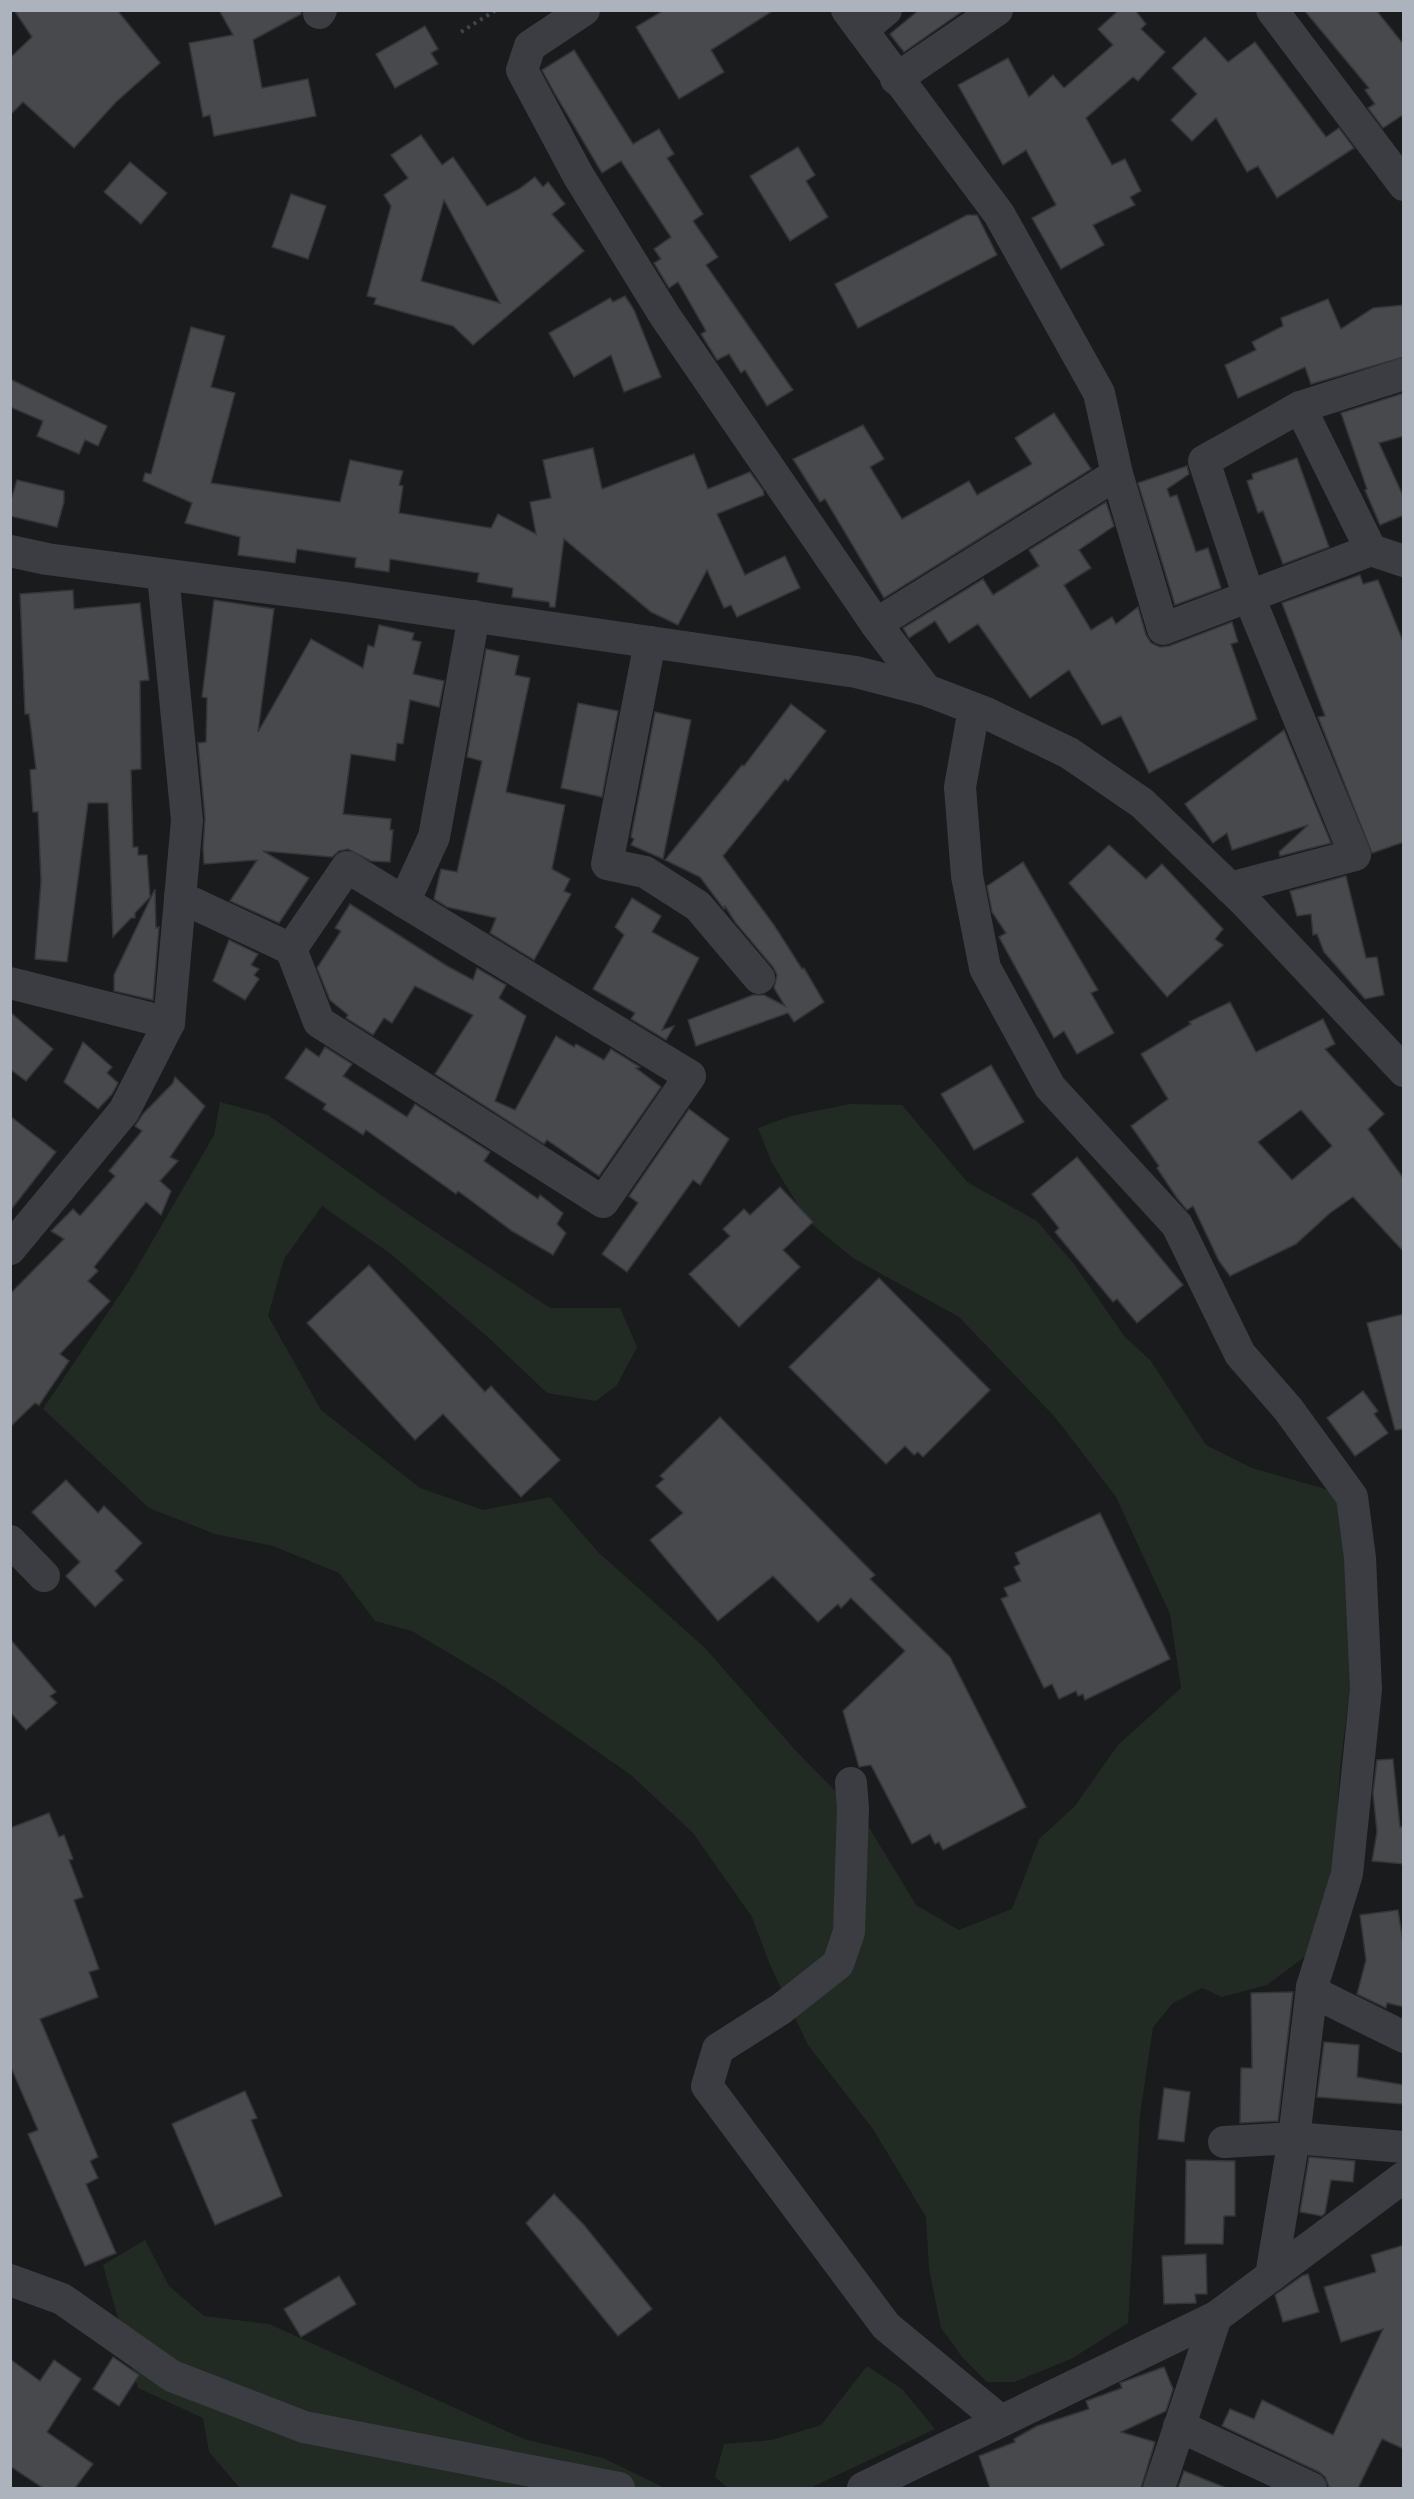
<svg xmlns="http://www.w3.org/2000/svg" width="1414" height="2499" font-family="'Nunito Sans',sans-serif">
  <style>
    .green { fill: #222b23 }
    .building { fill: #47494d; stroke: #343539; stroke-width: 1.5; fill-rule: evenodd }
    .lines { fill: none; stroke-linecap: round; stroke-linejoin: round }
    .path { stroke: #414449; stroke-width: 4; stroke-dasharray: 3 4.5; stroke-linecap: butt }
    .minor { stroke: #3b3d42; stroke-width: 32 }
  </style>
  <rect width="100%" height="100%" fill="#1a1b1d"/>
  <g class="green">
    <path d="M220 1102 268 1115 405 1212 550 1308H620L637 1347 617 1385 596 1401 547 1393 490 1339 391 1254 322 1206 284 1259 268 1316 321 1410 420 1488 483 1510 550 1497 598 1552 705 1648 797 1752 865 1821 916 1905 959 1930 1012 1909 1039 1839 1075 1806 1118 1745 1181 1688 1170 1614 1116 1497 1055 1417 959 1317 853 1258 808 1221 772 1163 758 1128 791 1116 850 1104 902 1105 967 1182 1037 1221 1074 1264 1125 1337 1150 1360 1206 1445 1252 1468 1336 1492 1350 1553 1355 1650 1340 1768 1330 1938 1267 1985 1222 1997 1202 1988 1173 2003 1153 2027 1140 2115 1128 2323 1071 2359 1014 2382H987L963 2358 941 2328 929 2269 926 2217 873 2129 808 2045 770 1965 752 1917 693 1833 631 1775 499 1683 412 1631 375 1621 339 1573 273 1546 215 1534 149 1508 43 1409 131 1278 214 1135Z"/>
    <path d="M145 2240 169 2286 204 2316 269 2324 524 2439 603 2458 665 2488H240L209 2452 203 2418 138 2388 103 2265Z"/>
    <path d="M867 2366 902 2389 935 2429 810 2488H728L715 2477 724 2444 772 2440 821 2425Z"/>
  </g>
  <g class="building">
    <path d="M14 10H117L160 63 116 102 74 148 23 102 10 115V58L32 37Z"/>
    <path d="M219 10H301V14L253 40 262 88 308 79 316 116 214 136 210 115 203 117 189 43 233 35Z"/>
    <path d="M664 10H774L711 50 724 72 679 99 636 27Z"/>
    <path d="M919 10H964L904 52 890 34Z"/>
    <path d="M1119 10H1135L1146 24 1141 29 1165 52 1138 81 1133 77 1086 118 1112 165 1125 159 1141 191 1130 197 1135 205 1093 225 1104 245 1061 269 1032 218 1056 205 1026 150 1003 165 958 85 1008 58 1029 97 1053 75 1064 88 1113 45 1098 29Z"/>
    <path d="M1304 10H1376L1404 45V114L1383 128 1368 108 1375 104 1365 90 1369 88Z"/>
    <path d="M425 26 438 49 431 53 438 64 395 88 376 54Z"/>
    <path d="M1205 37 1228 62 1255 42 1326 137 1339 128 1354 148 1277 198 1258 166 1247 172 1216 118 1192 141 1171 120 1197 94 1172 68Z"/>
    <path d="M574 50 633 144 659 129 674 154 667 158 703 214 693 221 718 257 706 265 793 390 767 406 745 370 741 373 729 354 717 360 701 334 706 331 678 282 669 288 654 263 661 259 654 249 671 237 621 161 602 173 555 94 542 70Z"/>
    <path d="M421 135 442 165 453 157 487 206 519 189 535 177 543 187 548 182 565 204 552 214 584 251 473 345 453 326 374 304 376 298 367 296 391 206 384 195 408 178 391 155ZM444 200 500 303 421 281Z"/>
    <path d="M798 147 815 175 806 181 828 217 790 241 750 176Z"/>
    <path d="M130 162 167 193 141 224 104 192Z"/>
    <path d="M291 194 326 206 308 259 272 247Z"/>
    <path d="M967 215H977L997 255 858 328 835 284Z"/>
    <path d="M625 296 634 310 661 377 624 392 611 355 574 377 549 333 610 298 613 302Z"/>
    <path d="M1328 299 1341 329 1373 308 1404 305V357L1311 384 1305 367 1238 398 1225 365 1256 350 1252 342 1283 326 1281 318Z"/>
    <path d="M191 327 225 336 211 387 235 393 211 483 340 502 350 460 403 471 399 485 403 486 399 513 491 528 498 514 536 534 530 502 551 498 543 460 593 448 602 489 694 454 708 489 750 472 763 490 764 495 717 514 745 575 785 556 800 588 737 617 731 605 724 608 707 570 678 625 651 612 564 539 555 607H550L549 602 512 597 513 588 477 582 479 573 390 559 389 572 355 567 356 558 297 549 295 563 238 555 240 537 185 523 192 503 143 481 145 473 151 474Z"/>
    <path d="M10 379 107 426 98 446 85 440 79 454 37 436 43 421 10 407Z"/>
    <path d="M1404 393V436L1379 443 1404 498V515L1380 525 1365 490 1367 489 1341 413Z"/>
    <path d="M1054 413 1091 469 884 598 825 499 820 502 793 459 863 425 884 459 870 467 902 519 969 481 977 495 1032 464 1015 438Z"/>
    <path d="M1297 458 1329 547 1283 564 1263 511 1258 513 1247 481 1253 479 1252 474Z"/>
    <path d="M1187 466 1189 474 1167 489 1170 497 1177 495 1196 552 1208 548 1221 588 1175 605 1138 483Z"/>
    <path d="M17 480 64 491V502L57 527 10 516V503Z"/>
    <path d="M1106 502 1114 526 1079 550 1091 568 1064 585 1091 630 1112 617 1116 624 1138 607 1146 635 1151 643 1160 647 1169 646 1232 622 1238 642 1231 644 1257 719 1149 773 1121 716 1102 725 1069 670 1030 698 978 624 949 643 935 621 909 638 903 628 983 579 993 595 1039 566 1029 550Z"/>
    <path d="M1360 575 1363 584 1378 580 1404 644V842L1372 853 1318 717 1325 716 1282 603Z"/>
    <path d="M73 590 74 609 140 603 149 680 140 681 141 769 131 770 133 847H138V855H147L150 897 135 913V918H131L113 937 108 803H88L67 962 35 959 41 881 38 812H33L30 770 36 769 29 714H25L20 594Z"/>
    <path d="M214 600 274 609 258 732 311 639 363 668 368 645 374 647 379 625 414 633 412 640 421 642 413 674 444 681 439 707 410 700 403 744 397 743 395 761 351 754 343 814 391 819 390 830H393L390 862 371 861 348 849 339 851 332 857 263 851 309 878 279 923 230 901 257 860 204 864 203 849 205 818 198 743 206 742 207 698 202 697Z"/>
    <path d="M486 649 519 656 515 675 530 678 506 792 565 805 552 869 570 879 564 891 571 894 534 960 490 933 496 918 447 907 434 899 441 869 457 872 482 761 467 757Z"/>
    <path d="M578 703 618 711 602 797 561 788Z"/>
    <path d="M791 704 826 731 788 781 785 779 723 856 774 925 802 969 804 968 824 1002 794 1022 788 1013 696 1046 688 1020 753 995H764L785 1006 774 988 777 975 773 967 735 922 725 906 724 909 700 877 665 860 742 765 744 766Z"/>
    <path d="M655 712 691 720 663 859 631 845 634 839 631 837Z"/>
    <path d="M1284 730 1331 843 1280 856 1279 852 1308 825 1232 850 1227 833 1213 843 1185 804Z"/>
    <path d="M1109 845 1146 879 1162 864 1223 929 1215 939 1223 945 1167 997 1069 883Z"/>
    <path d="M1023 862 1098 990 1091 993 1114 1033 1077 1054 1064 1031 1054 1038 999 937 1006 933 992 912 987 886Z"/>
    <path d="M1346 876 1366 958 1377 957 1384 995 1365 999 1324 952 1317 934 1313 935 1311 914 1297 916 1290 891Z"/>
    <path d="M155 889 156 928 159 927 153 1000 114 991V975Z"/>
    <path d="M632 898 661 916 652 932 699 958 662 1030 674 1026 666 1040 631 1019 635 1013 593 989 624 935 615 927Z"/>
    <path d="M350 904 447 966 473 980 477 968 506 985 499 998 526 1016 495 1101 515 1110 556 1036 574 1047 576 1044 604 1060 611 1049 640 1067 636 1068 661 1087 599 1176 547 1140 544 1144 435 1074 473 1015 415 986 392 1023 384 1018 373 1035 346 1018 348 1015 330 1000 317 968 341 931 335 928Z"/>
    <path d="M229 940 258 954 251 965 259 969 254 975 259 979 245 1000 213 981Z"/>
    <path d="M1230 1002 1256 1052 1323 1019 1335 1044 1325 1049 1384 1114 1368 1129 1404 1179V1252L1353 1197 1330 1213 1296 1244 1230 1276 1219 1261 1193 1206 1187 1210 1177 1198 1157 1168 1159 1166 1131 1126 1168 1099 1141 1054 1191 1024 1189 1022ZM1301 1110 1332 1146 1292 1180 1258 1142Z"/>
    <path d="M10 1012 53 1049 26 1081 10 1069Z"/>
    <path d="M83 1042 112 1067 107 1073 118 1083 112 1094 98 1109 64 1082Z"/>
    <path d="M325 1047 352 1064 343 1076 407 1117 415 1104 490 1152 484 1161 538 1199 540 1195 563 1213 557 1224 566 1233 553 1255 512 1231 458 1191 456 1194 366 1130 363 1135 323 1109 326 1104 285 1078 306 1048 319 1057Z"/>
    <path d="M991 1065 1024 1122 974 1150 941 1094Z"/>
    <path d="M175 1077 205 1106 170 1157 178 1161 160 1181 171 1191 161 1215 146 1202 94 1267 98 1271 88 1281 110 1301 60 1354 69 1361 39 1405 35 1403 10 1427V1294L64 1239 51 1231 73 1209 80 1216 115 1176 109 1171 142 1131 135 1126 143 1114 173 1083Z"/>
    <path d="M689 1109 729 1139 700 1185 693 1180 627 1272 602 1254 638 1203 629 1196Z"/>
    <path d="M10 1116 56 1152 10 1211Z"/>
    <path d="M1077 1157 1183 1285 1137 1323 1117 1299 1113 1302 1055 1232 1059 1228 1032 1194Z"/>
    <path d="M780 1187 813 1222 783 1250 800 1267 739 1327 689 1274 730 1236 723 1229 744 1209 750 1215Z"/>
    <path d="M369 1265 485 1392 491 1386 560 1460 521 1497 443 1414 415 1440 307 1323Z"/>
    <path d="M879 1278 990 1390 923 1457 918 1452 914 1455 905 1446 886 1464 789 1367Z"/>
    <path d="M1404 1314V1429L1395 1430 1367 1323Z"/>
    <path d="M1363 1391 1378 1411 1374 1414 1388 1433 1355 1456 1327 1418Z"/>
    <path d="M720 1417 875 1575 870 1579 950 1657 1026 1807 943 1850 939 1842 935 1844 930 1834 912 1844 871 1765 859 1767 843 1711 905 1651 851 1598 841 1608 838 1604 818 1622 773 1576 718 1621 650 1540 683 1513 656 1486 664 1479 660 1476Z"/>
    <path d="M66 1480 98 1513 104 1506 142 1543 115 1571 123 1580 95 1607 66 1576 80 1562 32 1512Z"/>
    <path d="M1100 1513 1170 1659 1085 1700 1083 1694 1078 1696 1076 1691 1059 1699 1052 1684 1044 1688 1001 1599 1008 1596 1004 1588 1021 1581 1014 1567 1020 1564 1015 1553Z"/>
    <path d="M10 1639 56 1692 50 1696 57 1703 26 1730 10 1712Z"/>
    <path d="M1393 1759 1400 1827H1404V1864L1372 1861 1377 1832 1373 1793 1377 1760Z"/>
    <path d="M49 1813 59 1837 64 1835 73 1859 69 1860 83 1897 74 1900 99 1969 89 1972 98 1997 40 2019 98 2157 90 2161 98 2178 86 2184 116 2253 85 2266 28 2134 38 2130 10 2065V1828Z"/>
    <path d="M1398 1910 1404 1949V2007L1387 2003 1386 2008 1357 1994 1366 1960 1360 1915Z"/>
    <path d="M1293 1992 1278 2121 1240 2123 1241 2068H1252L1251 1993Z"/>
    <path d="M1324 2042 1359 2045 1357 2077 1404 2085V2104L1317 2097Z"/>
    <path d="M1164 2088 1190 2092 1184 2142 1158 2139Z"/>
    <path d="M245 2091 257 2118 251 2120 282 2196 215 2225 172 2124Z"/>
    <path d="M1309 2157 1355 2161 1353 2182 1331 2180 1325 2213 1322 2216 1300 2212Z"/>
    <path d="M1186 2160 1235 2161V2216H1224L1223 2244H1185Z"/>
    <path d="M554 2194 584 2225 652 2309 618 2336 526 2223Z"/>
    <path d="M1404 2245V2449L1382 2439 1358 2488H1332L1329 2487 1325 2477 1319 2472 1222 2426 1230 2409 1254 2419 1262 2400 1333 2435 1383 2329 1341 2342 1324 2287 1376 2272 1371 2255Z"/>
    <path d="M1206 2254 1207 2294H1195L1196 2303 1164 2304 1162 2256Z"/>
    <path d="M1308 2274 1319 2312 1283 2322 1275 2295 1302 2276Z"/>
    <path d="M339 2276 356 2304 301 2337 284 2309Z"/>
    <path d="M113 2357 139 2375 119 2406 93 2389Z"/>
    <path d="M10 2359 40 2381 54 2360 81 2379 47 2432 93 2464 75 2488H43L10 2466Z"/>
    <path d="M1164 2367 1173 2389 1166 2411 1121 2432 1155 2442 1141 2488H990L979 2456 1015 2442 1014 2439 1037 2426 1089 2409 1086 2401 1122 2388 1120 2383Z"/>
    <path d="M1184 2471 1224 2487 1223 2488H1178Z"/>
  </g>
  <g class="lines">
    <path class="path" d="M461 32 496 10"/>
    <g class="minor">
      <path d="M584 10 530 46 522 70 578 175 665 316 876 624 926 690"/>
      <path d="M847 10 999 214 1099 393 1117 474 1163 629 1371 550 1300 407 1404 374"/>
      <path d="M1272 10 1404 185"/>
      <path d="M319 13 321 10"/>
      <path d="M862 30 886 10"/>
      <path d="M896 79 997 10"/>
      <path d="M1371 550 1404 561"/>
      <path d="M10 551 47 559 346 598 856 672 926 690 986 713 1069 753 1142 803 1245 902 1404 1071"/>
      <path d="M876 624 1117 474"/>
      <path d="M650 642 607 864 645 872 698 906 759 978"/>
      <path d="M974 709 960 787 967 876 985 968 1050 1087 1177 1225 1240 1354 1288 1409 1352 1497 1360 1558 1366 1689 1347 1874 1312 1987 1321 1996 1404 2037"/>
      <path d="M1230 888 1355 855 1249 597 1204 461 1300 407"/>
      <path d="M180 897 291 949 319 1022 603 1202 690 1076 347 867 291 949"/>
      <path d="M404 902 434 837 474 616"/>
      <path d="M10 983 169 1023"/>
      <path d="M10 1249 124 1111 169 1023 187 820 163 575"/>
      <path d="M10 1541 44 1576"/>
      <path d="M851 1783 853 1808 849 1932 838 1964 781 2009 718 2049 707 2086 886 2326 1001 2421"/>
      <path d="M1224 2142 1294 2138 1404 2147"/>
      <path d="M1271 2276 1294 2138 1312 1987"/>
      <path d="M10 2280 62 2299 172 2376 304 2427 619 2488"/>
      <path d="M1179 2426 1311 2488"/>
      <path d="M863 2488 1216 2317 1404 2177"/>
      <path d="M1159 2488 1216 2317"/>
    </g>
  </g>
  <rect width="1414" height="2499" fill="none" stroke="#adb3bc" stroke-width="24"/>
</svg>
